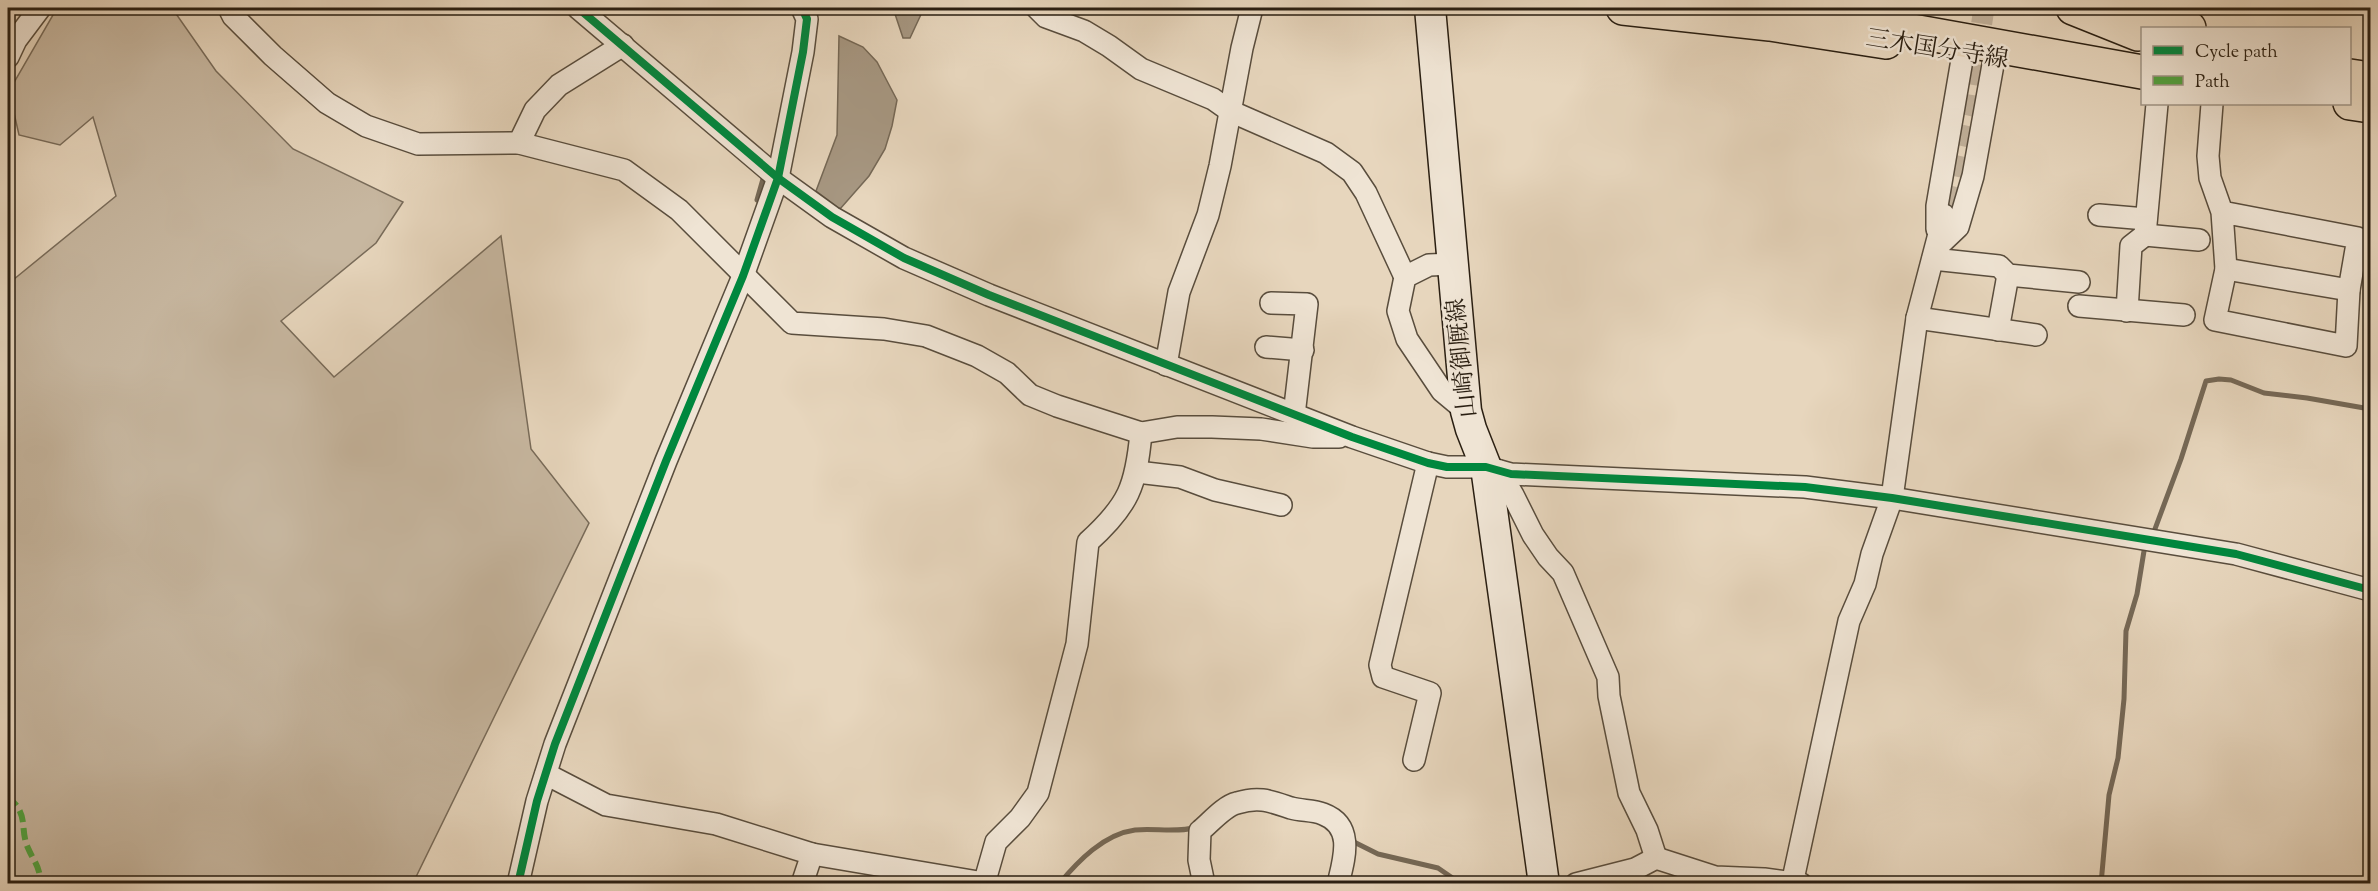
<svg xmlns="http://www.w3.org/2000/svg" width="2378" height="891" font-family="'Sorts Mill Goudy','Noto Serif JP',serif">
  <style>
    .green { fill: #c7b7a0; stroke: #786b59; stroke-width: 1.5 }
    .water { fill: #a79883; stroke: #756856; stroke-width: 1.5 }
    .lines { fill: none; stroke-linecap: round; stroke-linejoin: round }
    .stream { stroke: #756856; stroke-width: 5 }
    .street-tunnel { stroke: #c1b19b; stroke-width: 21; stroke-dasharray: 21 10; stroke-linecap: butt }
    .street-casing { stroke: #594d3d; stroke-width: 24 }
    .secondary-casing { stroke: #2a1f12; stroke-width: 33 }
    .primary-casing { stroke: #2a1f12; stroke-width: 36 }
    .highway-casing { stroke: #2a1f12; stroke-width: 36 }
    .street { stroke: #efe4d4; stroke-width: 21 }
    .secondary { stroke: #efe4d4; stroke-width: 30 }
    .primary { stroke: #e7d6bd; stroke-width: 33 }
    .highway { stroke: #e7d6bd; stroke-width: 33 }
    .quiet { stroke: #51a23f; stroke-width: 6; stroke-dasharray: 12 6; stroke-linecap: butt }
    .cycleway-casing { stroke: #efe4d4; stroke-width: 11 }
    .cycleway { stroke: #00873e; stroke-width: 8 }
    .labels { text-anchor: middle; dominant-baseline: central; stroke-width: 5; stroke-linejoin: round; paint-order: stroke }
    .street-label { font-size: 24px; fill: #2a1f12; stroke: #efe4d4 }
  </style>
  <rect width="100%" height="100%" fill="#e7d6bd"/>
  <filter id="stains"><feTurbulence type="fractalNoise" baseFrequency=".00333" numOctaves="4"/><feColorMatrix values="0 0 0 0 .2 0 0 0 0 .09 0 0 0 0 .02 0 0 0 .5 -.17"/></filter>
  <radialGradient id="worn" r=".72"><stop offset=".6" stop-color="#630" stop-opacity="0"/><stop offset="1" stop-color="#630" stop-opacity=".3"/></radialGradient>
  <path class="green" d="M57 8H172L216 71 293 149 403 202 376 243 281 321 334 377 501 236 531 449 589 523 413 883H8V284L116 196 93 117 60 145 19 135 9 91Z"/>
  <g class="water">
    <path d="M893 8H924L910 38H903Z"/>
    <path d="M839 36 863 47 877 62 897 100 892 126 885 149 869 176 840 209 816 191 837 135Z"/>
  </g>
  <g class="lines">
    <g class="stream">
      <path d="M757 200 763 179"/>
      <path d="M2152 537 2181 459 2206 381 2219 379 2231 380 2264 393 2307 398 2370 409"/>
      <path d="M1350 840 1378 854 1438 868 1454 879 1483 884"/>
      <path d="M1059 884C1078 861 1104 834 1135 830 1155 828 1178 833 1197 827"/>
      <path d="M2101 884 2109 795 2118 758 2124 699 2126 631 2137 594 2144 551 2147 545"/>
    </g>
    <path class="street-tunnel" d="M1946 206 1969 107 1984 8"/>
    <defs>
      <g id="street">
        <path d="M229 8 233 16 273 56 327 103 366 126 418 144 519 143 624 170 679 210 792 323 884 329 926 336 977 356 1007 373 1030 395 1057 406 1141 433 1177 427H1212L1261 429 1313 437H1339"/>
        <path d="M578 8 778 178 832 217 904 258 989 295 1352 437 1428 463 1447 467H1486L1511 474 1805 487 1892 498 2236 554 2370 590"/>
        <path d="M1037 8 1046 17 1084 31 1109 46 1141 69 1213 99 1230 111 1326 153 1352 172 1366 193 1405 277"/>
        <path d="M8 57 16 40 40 8"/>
        <path d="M2212 104 2208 156 2210 178 2222 212 2226 269 2215 320 2346 346 2349 290 2358 238 2222 212"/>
        <path d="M519 143 535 110 559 85 623 45"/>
        <path d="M2099 215 2146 219"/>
        <path d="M1937 229V206L1963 54"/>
        <path d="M2145 235 2199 240"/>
        <path d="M1937 247 1958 227 1973 176 1994 59"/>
        <path d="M1933 259 1999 266 2008 275 2079 282"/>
        <path d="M1453 264 1429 265 1405 277 1398 311 1407 339 1442 391 1466 411"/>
        <path d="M2226 269 2349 290"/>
        <path d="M1271 303 1307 304 1294 415"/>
        <path d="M2079 306 2184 315"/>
        <path d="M2127 311 2131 246 2145 235 2157 104"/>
        <path d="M1917 318 2036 335"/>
        <path d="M1998 330 2008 275"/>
        <path d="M1266 347 1303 350"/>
        <path d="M1166 365 1179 292 1208 215 1220 166 1242 48 1252 8"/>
        <path d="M1499 471 1513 495 1533 535 1548 557 1563 573 1608 677 1609 696 1629 793 1647 830 1656 858"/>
        <path d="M1137 472 1180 477 1215 490 1281 505"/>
        <path d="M1414 760 1430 693 1383 677 1380 665 1428 463"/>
        <path d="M546 774 606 805 716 824 812 854 984 883"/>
        <path d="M518 884 537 801 555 744 666 461 743 276 778 178 803 52 807 19 802 8"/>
        <path d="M802 884 812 854"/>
        <path d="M984 884 996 842 1020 818 1038 793 1077 644 1088 542C1129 505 1136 486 1141 433"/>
        <path d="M1204 884 1199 860 1200 831C1210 823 1224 806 1237 803 1259 796 1270 801 1291 808 1302 811 1313 810 1323 814 1355 826 1344 859 1338 884"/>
        <path d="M1576 884 1635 869 1656 858 1715 877 1764 879 1801 884"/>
        <path d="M1792 884 1849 621 1865 584 1872 554 1892 498 1917 318 1944 215"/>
      </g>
      <path id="secondary" d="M1430 8 1466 411 1471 429 1486 467 1544 884"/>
      <g id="primary">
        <path d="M1623 8 1770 24 1886 42"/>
        <path d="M2073 8 2138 34"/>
        <path d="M2140 8 2189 28"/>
        <path d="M2350 103 2370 106"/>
      </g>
      <g id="highway">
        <path d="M1784 8 2142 72"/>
        <path d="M2111 8 2161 28"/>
        <path d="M2350 76 2370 79"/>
      </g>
    </defs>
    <use href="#street" class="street-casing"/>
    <use href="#secondary" class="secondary-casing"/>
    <use href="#primary" class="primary-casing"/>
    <use href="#highway" class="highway-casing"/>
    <use href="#street" class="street"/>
    <use href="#secondary" class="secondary"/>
    <use href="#primary" class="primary"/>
    <use href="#highway" class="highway"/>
    <path class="quiet" d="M8 797C30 815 19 828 28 848 35 864 39 864 41 884"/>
    <defs>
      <g id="cycleway">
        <path d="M578 8 778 178 832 217 904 258 989 295 1352 437 1428 463 1447 467H1486L1511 474 1805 487 1892 498 2236 554 2370 590"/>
        <path d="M518 884 537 801 555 744 666 461 743 276 778 178 803 52 807 19 802 8"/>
      </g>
    </defs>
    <use href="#cycleway" class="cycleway-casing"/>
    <use href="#cycleway" class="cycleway"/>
  </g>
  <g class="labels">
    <g class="street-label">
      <text transform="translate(1937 50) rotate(9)">三木国分寺線</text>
      <text transform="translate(1463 358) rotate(-96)">山崎御厩線</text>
    </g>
  </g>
  <rect width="2378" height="891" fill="none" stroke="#e7d6bd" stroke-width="30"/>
  <rect x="9" y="9" width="2360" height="873" fill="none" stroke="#2a1f12" stroke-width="3"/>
  <rect x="15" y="15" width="2348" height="861" fill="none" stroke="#2a1f12" stroke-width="1.5"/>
  <rect x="2141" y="27" width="210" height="78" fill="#efe4d4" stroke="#a09586" stroke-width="1.5"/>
  <rect x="2153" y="46" width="30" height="9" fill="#00873e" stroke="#a09586" stroke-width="1.5"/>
  <text x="2195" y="57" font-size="18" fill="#2a1f12">Cycle path</text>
  <rect x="2153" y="76" width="30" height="9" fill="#51a23f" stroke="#a09586" stroke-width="1.5"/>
  <text x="2195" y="87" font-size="18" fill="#2a1f12">Path</text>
  <rect width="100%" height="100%" filter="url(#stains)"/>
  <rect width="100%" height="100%" fill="url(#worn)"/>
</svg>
